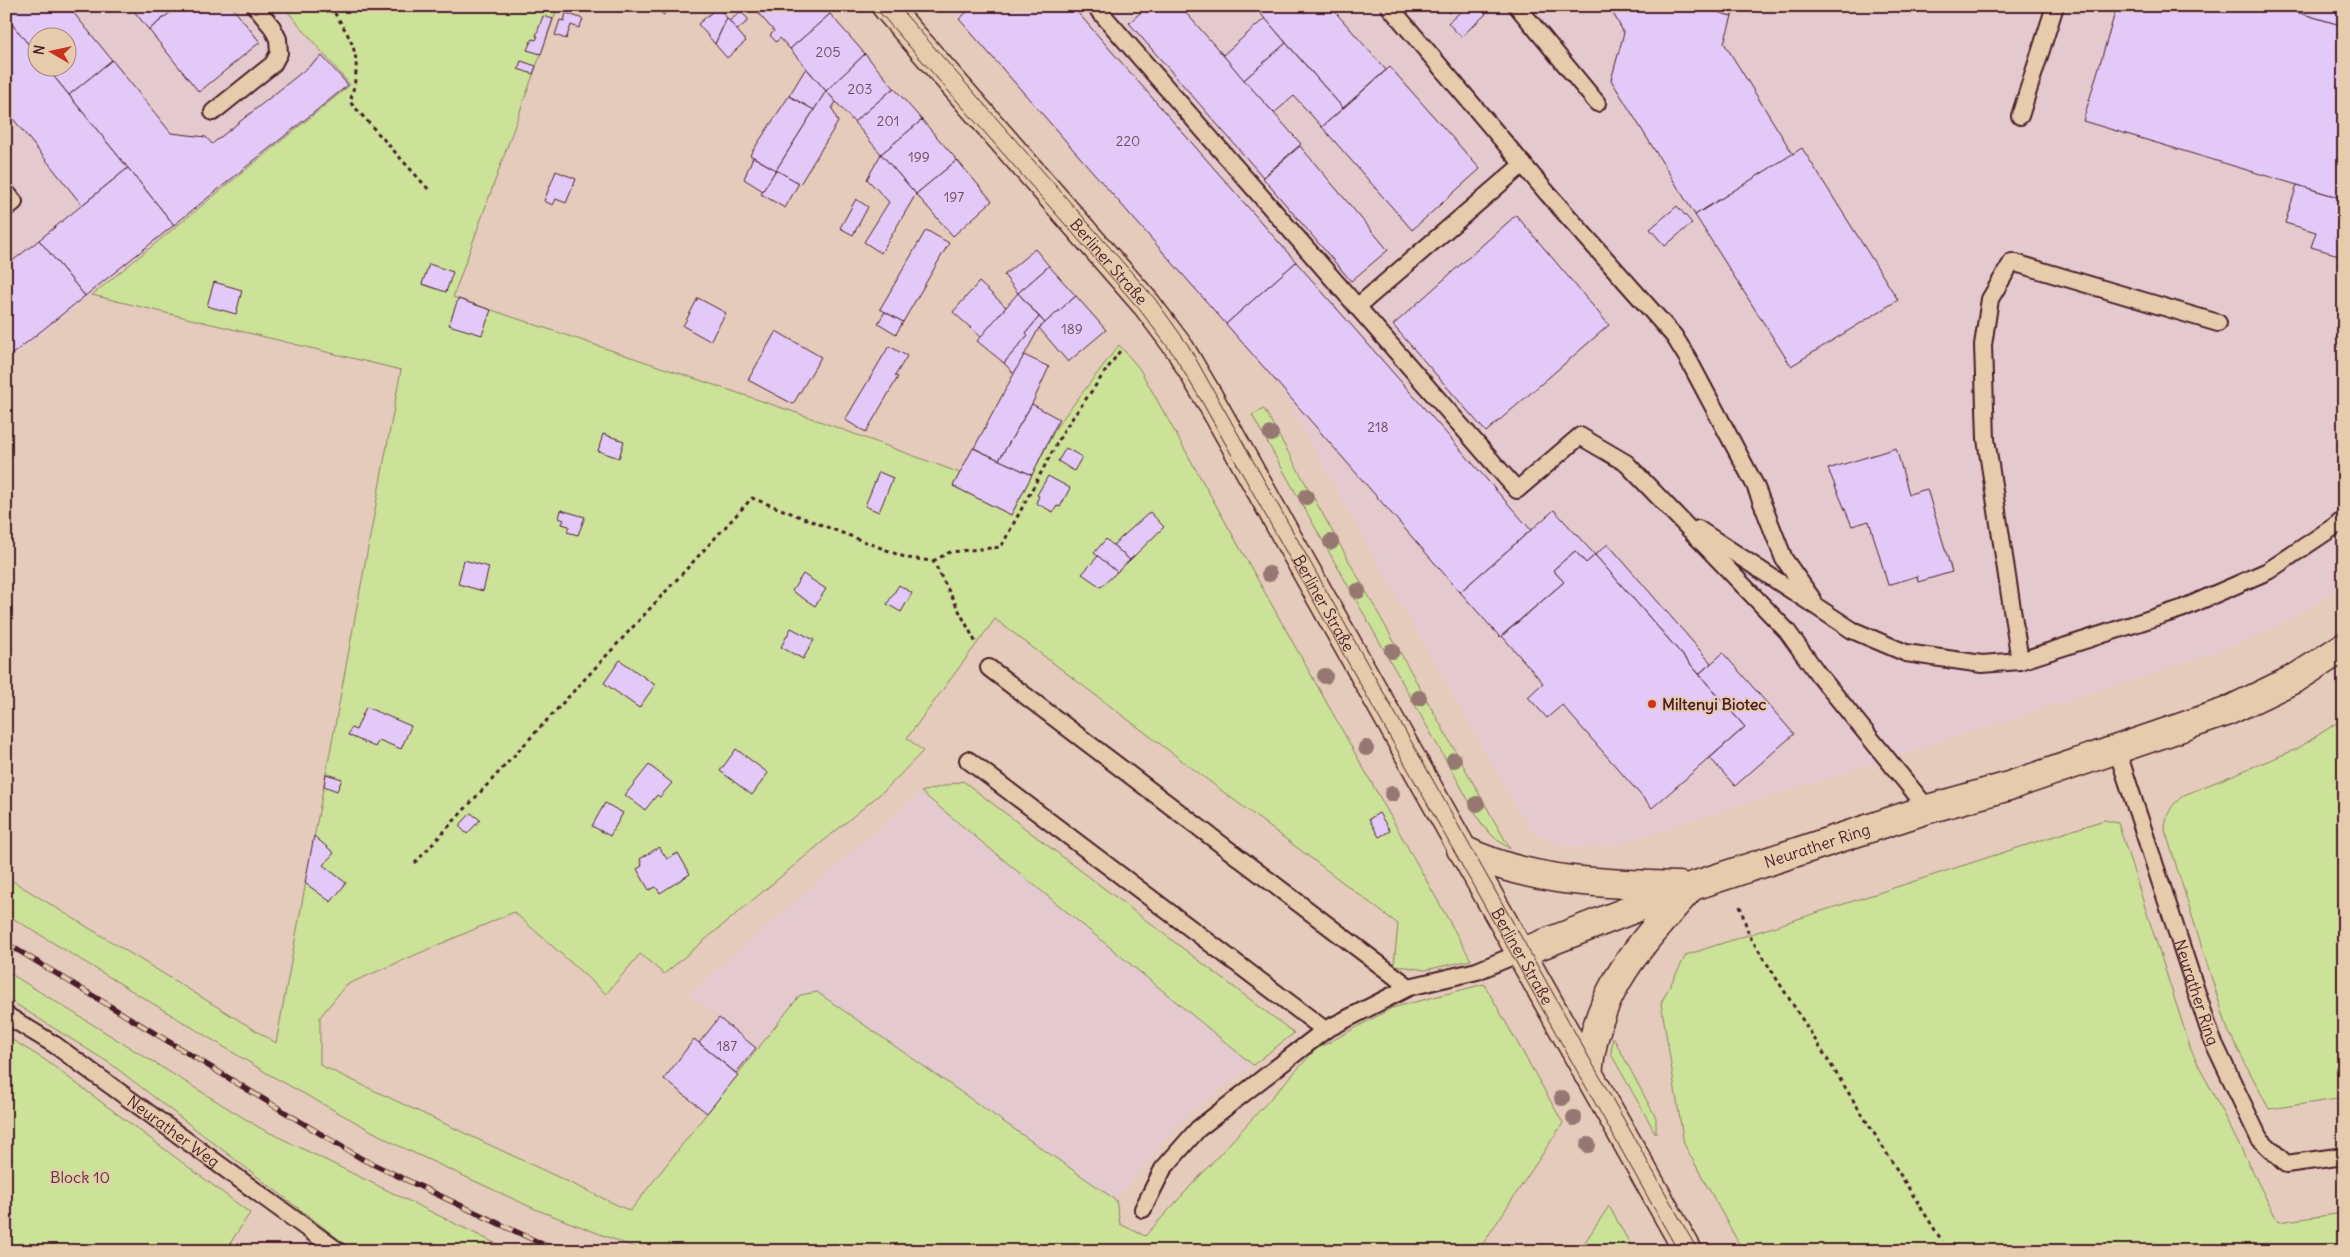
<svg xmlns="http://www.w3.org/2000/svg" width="2350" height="1257" font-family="Delius,sans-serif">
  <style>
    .built { fill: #e4cace; fill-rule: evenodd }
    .green { fill: #cbe298; stroke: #8a8062 }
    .building { fill: #e3c9f8; stroke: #4a1f2b }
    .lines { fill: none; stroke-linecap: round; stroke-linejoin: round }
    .lane-casing { stroke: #4a1f2b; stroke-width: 20 }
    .secondary-casing { stroke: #4a1f2b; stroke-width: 31 }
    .path { stroke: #4a1f2b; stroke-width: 3; stroke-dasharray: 4 4; stroke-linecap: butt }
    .lane { stroke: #e6cbad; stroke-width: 16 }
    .secondary { stroke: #e6cbad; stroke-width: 28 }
    .tram { stroke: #4a1f2b; stroke-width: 1 }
    .rail-casing { stroke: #4a1f2b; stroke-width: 5.5 }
    .rail { stroke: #e6cbad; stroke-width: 4; stroke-dasharray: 11; stroke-linecap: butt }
    .tree { fill: #977772 }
    .poi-dot { fill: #c8321e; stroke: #e6cbad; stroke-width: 2 }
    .labels { text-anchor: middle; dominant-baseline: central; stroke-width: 4; stroke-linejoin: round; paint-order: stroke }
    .number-label { font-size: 14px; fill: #704a5e }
    .street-label { font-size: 16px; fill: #4a1f2b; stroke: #e6cbad }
    .poi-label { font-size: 16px; font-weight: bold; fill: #4a1f2b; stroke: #e6cbad; text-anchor: start }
    .park-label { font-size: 16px; fill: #573236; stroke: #e6cbad }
  </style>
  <rect width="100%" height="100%" fill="#e5cbbc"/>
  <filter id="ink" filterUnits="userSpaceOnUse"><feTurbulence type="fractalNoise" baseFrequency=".02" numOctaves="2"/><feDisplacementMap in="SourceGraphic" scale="10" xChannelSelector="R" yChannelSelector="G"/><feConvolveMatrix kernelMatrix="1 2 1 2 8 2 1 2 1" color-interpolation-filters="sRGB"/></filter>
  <g filter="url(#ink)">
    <g class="built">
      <path d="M6 6H283L351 85 6 364ZM38 38H68V68H38Z"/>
      <path d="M947 6H2344V585L2316 604 2260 635 2202 657 1848 772 1617 844 1579 847 1551 842 1532 830 1518 811 1280 389Z"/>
      <path d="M921 792 1253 1065 1182 1120 1116 1200 817 992 800 995 757 1049 689 994Z"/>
    </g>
    <g class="green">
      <path d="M283 6H558L453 297 803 415 960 473 953 486 1011 515 1057 426 1119 345 1139 368 1471 960 1425 970 1394 965 1398 924 995 619 907 738 923 751 886 789 664 974 640 954 606 994 514 912 346 985 320 1017V1065L630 1211 800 995 817 992 1116 1200 1120 1224 1145 1236 1315 1050 1392 1008 1484 984 1563 1123 1478 1251H644L535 1209 399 1146 270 1075 6 914V877L276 1043 401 370 92 295 350 85Z"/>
      <path d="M1264 409 1510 849 1495 838 1483 826 1252 415Z"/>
      <path d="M2344 718V1098L2269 1109 2228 1030 2165 830C2166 814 2171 805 2184 795L2297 749Z"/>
      <path d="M963 781 1294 1033 1253 1065 921 792Z"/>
      <path d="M2104 820 2118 823 2191 1050 2278 1222 2344 1213V1251H1743L1684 1144 1661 1003 1686 955Z"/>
      <path d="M6 971 260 1128 511 1251H354L111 1064 6 998Z"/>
      <path d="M6 1036 45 1060 250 1213 225 1251H6Z"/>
      <path d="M1613 1037 1656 1118V1134L1611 1054Z"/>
      <path d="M1609 1206 1634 1251H1579Z"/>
    </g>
    <g class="building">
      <path d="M6 6H68L112 60 69 95 47 68H68V38H38V56L6 17Z"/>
      <path d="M130 6H178L149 30Z"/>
      <path d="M178 6H231L260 42 199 92 149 30Z"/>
      <path d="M650 6H668L664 15Z"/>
      <path d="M752 6H823L830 14 790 49 780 38 776 42 770 35 774 31Z"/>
      <path d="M974 6H1072L1296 262 1226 324 959 19Z"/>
      <path d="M1148 6H1180L1301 144 1263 177 1129 23Z"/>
      <path d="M1254 6H1330L1386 70 1343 108Z"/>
      <path d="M1443 6H1456L1449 13Z"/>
      <path d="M1467 6H1479L1486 14 1461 37 1448 23Z"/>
      <path d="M1609 6H1695L1732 16 1724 43 1793 154 1695 215 1611 80 1624 33Z"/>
      <path d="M1695 6H1734L1732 16Z"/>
      <path d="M2117 6H2276L2344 26V199L2083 121Z"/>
      <path d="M2276 6H2344V26Z"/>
      <path d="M718 7 727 18 715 44 698 24Z"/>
      <path d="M741 12 749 20 737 30 729 21Z"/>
      <path d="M566 13 583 19 579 28 571 25 566 39 555 35 560 20 564 21Z"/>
      <path d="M830 14 865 54 826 91 790 49Z"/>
      <path d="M543 16 553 19 541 54 527 50 532 39 536 40 538 36H536Z"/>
      <path d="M6 17 38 56V68H47L128 168 82 205 6 110Z"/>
      <path d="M727 18 746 41 727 58 715 44Z"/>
      <path d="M1265 18 1286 43 1244 80 1223 55Z"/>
      <path d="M1286 43 1343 108 1322 127 1294 96 1274 113 1244 80Z"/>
      <path d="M865 54 894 88 854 122 826 91Z"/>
      <path d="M322 56 348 85 174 225 69 95 112 60 171 133 206 137 212 144Z"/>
      <path d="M521 61 536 66 533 74 518 69Z"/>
      <path d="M1390 67 1480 169 1412 230 1322 127Z"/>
      <path d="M806 68 826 91 814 110 789 96Z"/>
      <path d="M894 88 922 120 881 154 854 122Z"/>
      <path d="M826 91 836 102 832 108 838 122 800 184 776 170Z"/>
      <path d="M789 96 814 110 776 170 750 155Z"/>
      <path d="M922 120 957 160 916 194 881 154Z"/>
      <path d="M1300 146 1388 250 1351 281 1263 178Z"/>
      <path d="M1802 148 1898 300 1791 366 1695 215Z"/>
      <path d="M881 154 916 194 881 253 864 242 889 202 867 179Z"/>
      <path d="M753 157 776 170 763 191 744 179Z"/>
      <path d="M957 160 992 201 953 236 916 194Z"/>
      <path d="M128 168 174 225 85 296 39 240Z"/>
      <path d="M776 170 799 183 785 208 761 194Z"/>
      <path d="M556 171 576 179 566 203 556 199 553 205 544 201Z"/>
      <path d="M2297 185 2344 199 2342 256 2311 247 2316 232 2285 223Z"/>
      <path d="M856 199 868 207 853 235 840 228Z"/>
      <path d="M1677 206 1692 223 1665 246 1650 229Z"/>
      <path d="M1516 215 1609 325 1486 432 1393 325Z"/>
      <path d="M926 230 949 243 903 322 880 309Z"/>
      <path d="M39 240 85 296 6 359V266Z"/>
      <path d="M1035 249 1049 266 1018 293 1004 275Z"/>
      <path d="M1296 262 1531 530 1460 592 1226 324Z"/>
      <path d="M429 264 453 272 446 292 422 284Z"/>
      <path d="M1049 266 1076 296 1045 323 1018 293Z"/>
      <path d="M214 282 242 290 236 314 207 306Z"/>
      <path d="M979 282 1006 307 981 337 953 312Z"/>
      <path d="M1018 293 1039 317 1026 333 1028 335 1004 363 977 341Z"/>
      <path d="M1076 296 1106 330 1068 362 1039 328Z"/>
      <path d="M698 298 726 313 710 341 683 326Z"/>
      <path d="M458 299 491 310 482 335 449 325Z"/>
      <path d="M885 312 903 322 896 334 878 323Z"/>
      <path d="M1039 317 1045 323 1039 328 1014 374 1004 363 1028 335 1026 333Z"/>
      <path d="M776 331 821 357 793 404 748 380Z"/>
      <path d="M889 346 907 356 895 376 898 377 866 432 845 420Z"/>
      <path d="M1024 355 1049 367 1032 404 999 460 974 448Z"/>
      <path d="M1032 404 1059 419 1032 475 999 460Z"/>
      <path d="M603 434 624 441 619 458 598 451Z"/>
      <path d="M973 448 1032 475 1011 515 953 486Z"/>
      <path d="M1066 448 1082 457 1074 471 1058 461Z"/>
      <path d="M1896 448 1909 494 1927 489 1952 572 1918 582 1917 576 1888 585 1869 521 1852 526 1828 469Z"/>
      <path d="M879 472 893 478 879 512 865 506Z"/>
      <path d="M1048 476 1070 488 1060 507 1057 506 1053 512 1036 503 1039 496 1037 495Z"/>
      <path d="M561 510 585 517 578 535 567 532 569 526 562 524 564 520 559 518Z"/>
      <path d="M1554 510 1595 555 1586 563 1575 551 1553 570 1564 582 1500 637 1460 592Z"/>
      <path d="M1150 512 1164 527 1130 560 1113 545Z"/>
      <path d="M1106 539 1130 560 1117 572 1094 553Z"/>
      <path d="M1608 544 1711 663 1699 674 1595 555Z"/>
      <path d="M1575 551 1586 563 1595 555 1745 727 1652 808 1562 705 1547 718 1528 697 1543 683 1502 636 1564 582 1553 570Z"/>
      <path d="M1098 556 1117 572 1101 587 1082 574Z"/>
      <path d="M464 560 489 567 483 591 458 584Z"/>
      <path d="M803 574 826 589 815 606 792 591Z"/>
      <path d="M899 585 912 593 901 612 887 604Z"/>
      <path d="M791 628 814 640 803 659 781 647Z"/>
      <path d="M1723 653 1794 734 1735 786 1710 758 1745 727 1699 674Z"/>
      <path d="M620 660 655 685 639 708 604 683Z"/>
      <path d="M366 707 411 726 401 749 379 740 375 747 348 735 351 728 356 730Z"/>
      <path d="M736 749 768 773 752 795 720 771Z"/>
      <path d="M649 765 672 783 660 797 657 795 645 810 625 795Z"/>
      <path d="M326 774 342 779 337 791 324 786Z"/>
      <path d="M605 803 623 813 610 836 592 826Z"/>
      <path d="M471 813 480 820 467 834 459 826Z"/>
      <path d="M1379 813 1390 831 1379 837 1369 819Z"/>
      <path d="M314 836 334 853 323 865 346 883 331 902 305 883Z"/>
      <path d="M659 847 667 859 678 853 690 874 660 893 656 887 649 890 637 869 642 866 640 859Z"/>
      <path d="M719 1018 756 1048 736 1073 699 1043Z"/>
      <path d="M694 1039 738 1075 707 1113 664 1079Z"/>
    </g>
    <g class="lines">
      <defs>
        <g id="lane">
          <path d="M1095 6 1517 490 1580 436 1626 463 1787 631 1818 674 1928 809"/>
          <path d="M1389 6 1548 194 1674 336 1687 357 1755 485 1784 559 1813 600"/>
          <path d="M1517 6 1597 103"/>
          <path d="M213 112 273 64 279 53 278 39 272 27 255 6"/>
          <path d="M2020 116 2055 6"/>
          <path d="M6 192 14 202 6 208"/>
          <path d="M1357 307 1523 164"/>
          <path d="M1698 529 1852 630 1906 653 1982 664 2020 661 2181 609 2268 571 2335 526 2344 518"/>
          <path d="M2020 661 1986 439 1983 345 1990 299 2012 262 2218 323"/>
          <path d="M989 668 1409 987"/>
          <path id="s1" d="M2117 750 2212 1039 2259 1138 2286 1164 2344 1156"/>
          <path d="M968 760 1325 1030"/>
          <path id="s2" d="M6 1015 55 1045 338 1251"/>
          <path d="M1143 1209 1163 1169 1198 1129 1325 1030 1409 987 1477 971 1520 953"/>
        </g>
        <g id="secondary">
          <path id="s3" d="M886 6 1147 305 1180 349 1209 398 1688 1251"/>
          <path d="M1461 849C1532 884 1603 883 1679 886"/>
          <path id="s4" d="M1520 953 1690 887 1928 809 2006 787 2226 712 2296 678 2344 647"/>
          <path d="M1588 1074C1595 992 1637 949 1688 890"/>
        </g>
      </defs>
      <use href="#lane" class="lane-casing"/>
      <use href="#secondary" class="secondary-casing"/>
      <g class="path">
        <path d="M330 6C355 44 363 56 350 102L430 191"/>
        <path d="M933 561 950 552 1001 547 1064 430 1122 348"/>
        <path d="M415 863 752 498 907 558 933 561 976 643"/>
        <path d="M1740 906 1749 935 1942 1241"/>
      </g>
      <use href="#lane" class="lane"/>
      <use href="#secondary" class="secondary"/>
      <g class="tram">
        <path d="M874 6 1140 310 1173 354 1202 402 1678 1251"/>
        <path d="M898 6 1155 299 1188 345 1698 1251"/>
      </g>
      <defs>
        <path id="rail" d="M6 943 362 1159 557 1251"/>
      </defs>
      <use href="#rail" class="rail-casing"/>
      <use href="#rail" class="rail"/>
    </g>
    <g class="tree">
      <circle cx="1271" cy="434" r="8"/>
      <circle cx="1306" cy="497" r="8"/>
      <circle cx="1331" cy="542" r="8"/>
      <circle cx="1269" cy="574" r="8"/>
      <circle cx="1358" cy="591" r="8"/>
      <circle cx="1392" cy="651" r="8"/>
      <circle cx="1325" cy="676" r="8"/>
      <circle cx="1419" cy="698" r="8"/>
      <circle cx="1366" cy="748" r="8"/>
      <circle cx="1454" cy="760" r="8"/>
      <circle cx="1392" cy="794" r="8"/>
      <circle cx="1477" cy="804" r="8"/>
      <circle cx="1562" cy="1098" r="8"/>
      <circle cx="1574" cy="1118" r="8"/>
      <circle cx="1588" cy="1145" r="8"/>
    </g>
  </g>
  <circle class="poi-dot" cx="1652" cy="704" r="5"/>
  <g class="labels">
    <g class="number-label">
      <text x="828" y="52">205</text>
      <text x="860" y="89">203</text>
      <text x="888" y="121">201</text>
      <text x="1128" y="141">220</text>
      <text x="919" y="157">199</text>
      <text x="954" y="197">197</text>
      <text x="1072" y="329">189</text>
      <text x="1378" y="427">218</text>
      <text x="727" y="1046">187</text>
    </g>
    <g class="street-label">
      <text stroke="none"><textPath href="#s3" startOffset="339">Berliner Straße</textPath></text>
      <text stroke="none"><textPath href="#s3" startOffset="744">Berliner Straße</textPath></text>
      <text stroke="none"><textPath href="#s4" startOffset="316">Neurather Ring</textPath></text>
      <text stroke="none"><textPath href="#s3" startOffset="1149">Berliner Straße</textPath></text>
      <text stroke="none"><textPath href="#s1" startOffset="255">Neurather Ring</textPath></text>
      <text stroke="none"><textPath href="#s2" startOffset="204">Neurather Weg</textPath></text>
    </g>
    <g class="poi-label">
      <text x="1662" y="704">Miltenyi Biotec</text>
    </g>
    <g class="park-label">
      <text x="80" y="1177">Block 10</text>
    </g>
  </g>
  <rect width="2350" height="1257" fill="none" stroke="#e6cbad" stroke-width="25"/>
  <rect x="12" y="12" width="2325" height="1232" fill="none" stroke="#4a1f2b" stroke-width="2" filter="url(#ink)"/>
  <g transform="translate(52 52) rotate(279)"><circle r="24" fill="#e6cbad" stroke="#a88679"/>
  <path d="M0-4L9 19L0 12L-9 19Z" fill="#c8321e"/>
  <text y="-8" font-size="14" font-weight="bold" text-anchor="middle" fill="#4a1f2b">N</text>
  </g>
</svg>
